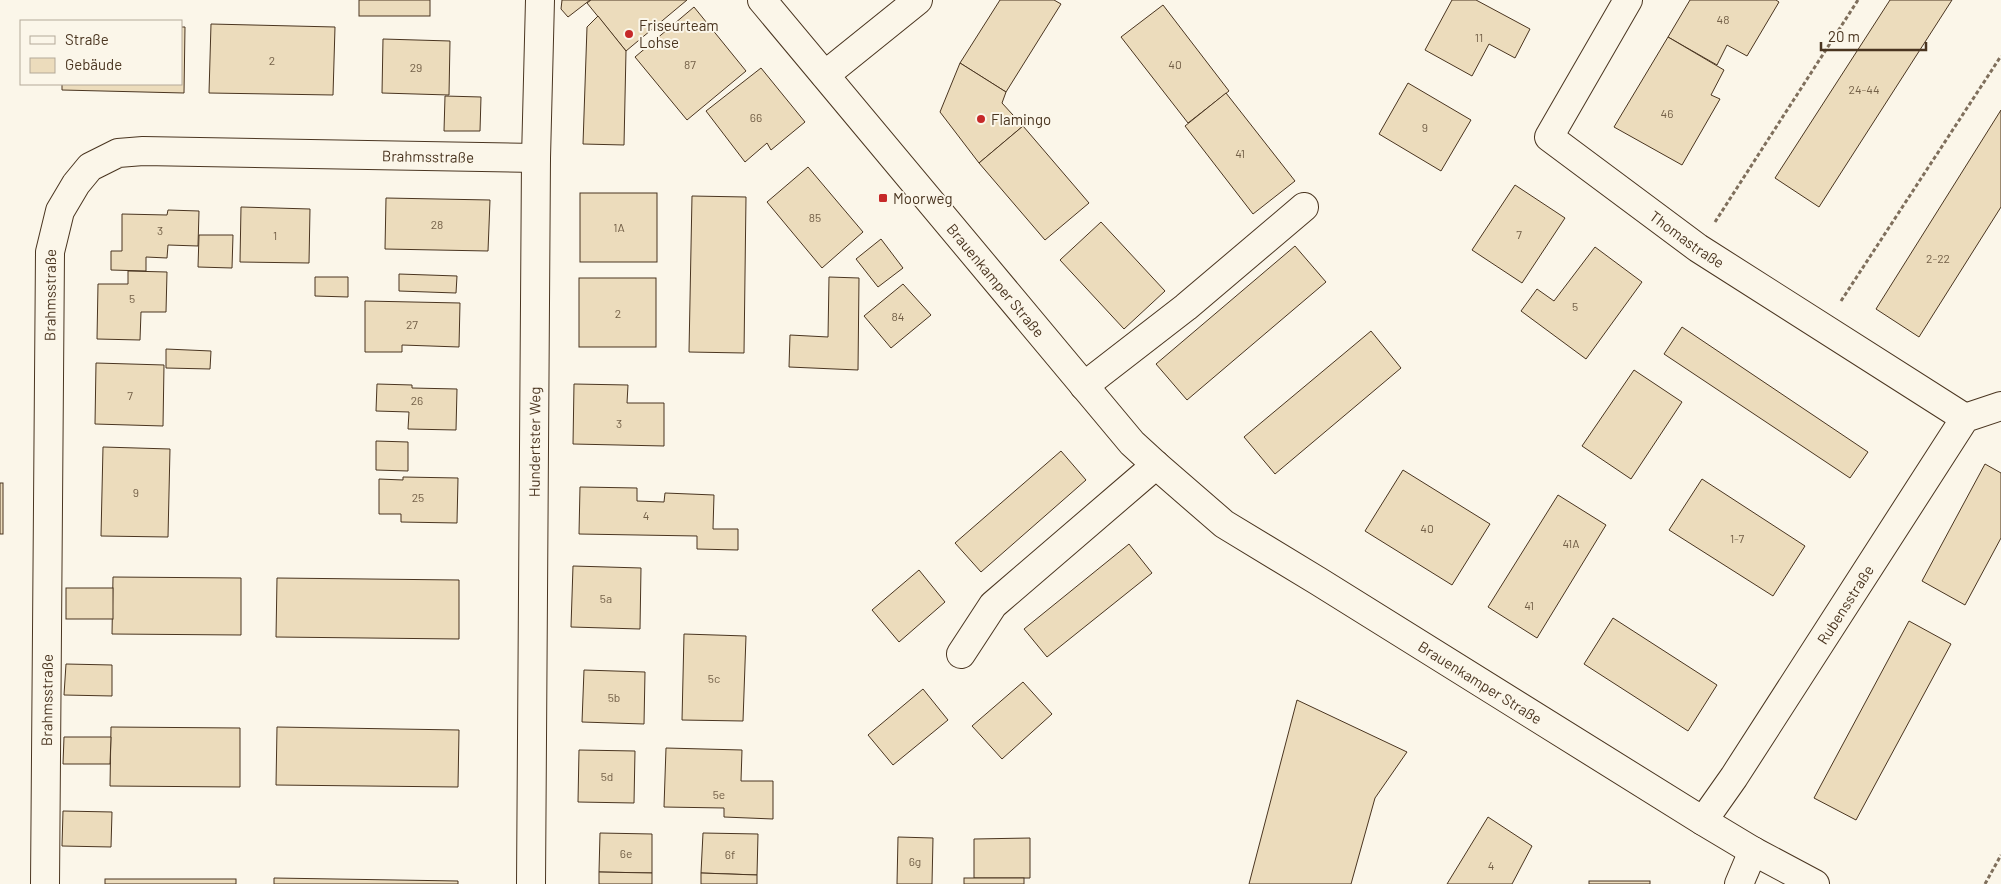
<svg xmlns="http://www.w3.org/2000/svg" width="2001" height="884" font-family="Barlow,sans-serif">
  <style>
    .building { fill: #ecdcbc; stroke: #4a3520 }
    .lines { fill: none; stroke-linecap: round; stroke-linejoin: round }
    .minor-casing { stroke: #4a3520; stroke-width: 30 }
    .path { stroke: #7f6f5c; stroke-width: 3; stroke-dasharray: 4 2.5; stroke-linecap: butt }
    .minor { stroke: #fbf6e9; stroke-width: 28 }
    .poi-dot { fill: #c62828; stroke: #fbf6e9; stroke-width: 2 }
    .labels { text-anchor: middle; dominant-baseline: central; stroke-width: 4; stroke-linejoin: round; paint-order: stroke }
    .number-label { font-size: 12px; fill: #725f47 }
    .poi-label { font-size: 15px; fill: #4a3520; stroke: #fbf6e9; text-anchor: start }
    .street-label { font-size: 15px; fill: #4a3520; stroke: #fbf6e9 }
  </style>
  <rect width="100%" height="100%" fill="#fbf6e9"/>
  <g class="building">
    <rect x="359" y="0" width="71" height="16"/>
    <path d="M562 0H590L568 17 561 9Z"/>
    <path d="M591 0H687L626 51 587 3Z"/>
    <path d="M1000 0H1054L1061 4 1006 92 960 63Z"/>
    <path d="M1452 0H1476L1530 29 1515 58 1489 44 1472 76 1425 50Z"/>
    <path d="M1690 0H1776L1779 2 1747 56 1727 45 1717 65 1668 37Z"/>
    <path d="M1890 0H1952L1819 207 1775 178Z"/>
    <path d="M1163 5 1229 91 1188 123 1121 37Z"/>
    <path d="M694 7 746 71 687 120 635 57Z"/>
    <path d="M598 16 626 51 624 145 583 144 587 27Z"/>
    <path d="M211 24 335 27 333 95 209 93Z"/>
    <path d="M181 27H185L184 93 62 90V84H181Z"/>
    <path d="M1668 37 1724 70 1711 95 1720 99 1682 165 1614 127Z"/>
    <path d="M383 39 450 41 449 95 382 93Z"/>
    <path d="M960 63 1006 92 1002 103 1023 126 979 163 940 112Z"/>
    <path d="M761 68 805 122 771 150 767 143 745 162 706 111Z"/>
    <path d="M1408 83 1471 120 1441 171 1379 134Z"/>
    <path d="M1226 93 1295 181 1253 214 1185 126Z"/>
    <path d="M445 96 481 97 480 131H444Z"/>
    <path d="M2001 110V207L1919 337 1876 309Z"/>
    <path d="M1023 126 1089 203 1045 240 979 163Z"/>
    <path d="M808 167 863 232 822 268 767 202Z"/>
    <path d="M1515 185 1565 218 1522 283 1472 250Z"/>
    <rect x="580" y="193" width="77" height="69"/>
    <path d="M692 196 746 197 744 353 689 352Z"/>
    <path d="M386 198 490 200 488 251 385 249Z"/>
    <path d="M241 207 310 209 309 263 240 262Z"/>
    <path d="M168 210 199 211 198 246 168 245 167 258 146 257V271L111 270V251H122V214L167 215Z"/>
    <path d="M1101 222 1165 291 1124 329 1060 260Z"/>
    <path d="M199 235H233L232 268 198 267Z"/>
    <path d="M881 239 903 268 878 287 856 259Z"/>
    <path d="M1295 246 1326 282 1187 400 1156 364Z"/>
    <path d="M1595 247 1642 282 1586 359 1521 311 1537 289 1554 301Z"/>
    <path d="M128 271 167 272 166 312H141L140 340 97 339 98 284H128Z"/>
    <path d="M399 274 457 276 456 293 399 291Z"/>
    <path d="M315 277H348V297L315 296Z"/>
    <path d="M829 277 859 278 858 370 789 367 790 335 828 337Z"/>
    <rect x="579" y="278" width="77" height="69"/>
    <path d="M903 284 931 315 891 348 864 316Z"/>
    <path d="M365 301 460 303 459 347 402 345V352H365Z"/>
    <path d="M1682 327 1868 452 1850 478 1664 354Z"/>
    <path d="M1371 331 1401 368 1275 474 1244 437Z"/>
    <path d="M166 349 211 351 210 369 166 368Z"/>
    <path d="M96 363 164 365 163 426 95 424Z"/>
    <path d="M1634 370 1682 402 1631 479 1582 446Z"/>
    <path d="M377 384 412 385V388L457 389 456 430 408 429 409 412 376 411Z"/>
    <path d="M574 384 628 385 627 403H664V446L573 444Z"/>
    <path d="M376 441 408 442V471L376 470Z"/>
    <path d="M103 447 170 449 168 537 101 536Z"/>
    <path d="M1061 451 1086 480 981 572 955 543Z"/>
    <path d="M1985 464 2001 473V538L1965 605 1922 581Z"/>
    <path d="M1403 470 1490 524 1452 585 1365 531Z"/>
    <path d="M403 477 458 478 457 523 401 522V514H379V479L403 480Z"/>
    <path d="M1702 479 1805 546 1773 596 1669 530Z"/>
    <rect x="0" y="483" width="3" height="51"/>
    <path d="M580 487 637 488V501L664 502 665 493 714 495 713 529H738V550L697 549V536L579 534Z"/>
    <path d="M1558 495 1606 525 1537 638 1488 607Z"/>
    <path d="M1129 544 1152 573 1047 657 1024 629Z"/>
    <path d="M573 566 641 568 640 629 571 627Z"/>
    <path d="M919 570 945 602 899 642 872 610Z"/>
    <path d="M113 577 241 578V635L112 634Z"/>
    <path d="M277 578 459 580V639L276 637Z"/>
    <rect x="66" y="588" width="47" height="31"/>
    <path d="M1613 618 1717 685 1688 731 1584 664Z"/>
    <path d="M1909 621 1951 644 1856 820 1814 798Z"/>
    <path d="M684 634 746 636 743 721 682 720Z"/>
    <path d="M66 664 112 665V696L64 695Z"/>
    <path d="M584 670 645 672 644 724 582 722Z"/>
    <path d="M1023 682 1052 714 1002 759 972 726Z"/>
    <path d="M923 689 948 720 893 765 868 735Z"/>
    <path d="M1297 700 1407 752 1375 798 1351 884H1249Z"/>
    <path d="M111 727 240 728V787L110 786Z"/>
    <path d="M277 727 459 730 458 787 276 785Z"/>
    <path d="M64 737H111L110 764H63Z"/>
    <path d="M666 748 742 750 741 781H773V819L724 817V808L664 807Z"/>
    <path d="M579 750 635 751 634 803 578 802Z"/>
    <path d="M63 811 112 812 111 847 62 846Z"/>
    <path d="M1488 817 1532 846 1512 884H1447Z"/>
    <path d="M600 833 652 834V873L599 872Z"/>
    <path d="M703 833 758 834 757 875 701 873Z"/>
    <path d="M898 837 933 838 932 884H897Z"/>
    <path d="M1030 838V878H974V839Z"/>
    <path d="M599 872 652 873V884H599Z"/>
    <path d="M701 873 757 875V884H701Z"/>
    <path d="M274 878 458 881V884H274Z"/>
    <rect x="964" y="878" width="60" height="6"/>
    <rect x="105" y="879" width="131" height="5"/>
    <rect x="1589" y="881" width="61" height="3"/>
  </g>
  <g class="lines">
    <defs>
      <g id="minor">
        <path id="s1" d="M762 0 1132 443 1156 465 1224 524 1318 581 1703 821 1753 851 1815 884"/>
        <path id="s2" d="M1628 0 1549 137 1698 248 1965 418"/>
        <path d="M825 75 918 0"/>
        <path d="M1084 386 1186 307 1304 207"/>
        <path d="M961 654 993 605 1156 465"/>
        <path id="s3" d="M1703 821 1734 777 1965 418 2001 406"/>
        <path id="s4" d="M45 884 50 252 60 211 76 184 90 167 118 153 143 151 536 158"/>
        <path id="s5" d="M531 884 536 158 540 0"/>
        <path d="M1739 884 1753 851"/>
      </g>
    </defs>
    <use href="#minor" class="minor-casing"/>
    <g class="path">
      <path d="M1715 222 1858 0"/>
      <path d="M1841 301 2001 56"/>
      <path d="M1985 884 2001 855"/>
    </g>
    <use href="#minor" class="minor"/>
  </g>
  <g class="poi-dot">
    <circle cx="629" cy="34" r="5"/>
    <circle cx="981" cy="119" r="5"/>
    <rect x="878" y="193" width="10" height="10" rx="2.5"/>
  </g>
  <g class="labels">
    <g class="number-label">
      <text x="1723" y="19">48</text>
      <text x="1479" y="37">11</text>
      <text x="272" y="60">2</text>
      <text x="690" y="64">87</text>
      <text x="1175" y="64">40</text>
      <text x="416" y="67">29</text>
      <text x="1864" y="89">24-44</text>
      <text x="1667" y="113">46</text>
      <text x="756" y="117">66</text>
      <text x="1425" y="127">9</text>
      <text x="1240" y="153">41</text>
      <text x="815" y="217">85</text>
      <text x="437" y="224">28</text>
      <text x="619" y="227">1A</text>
      <text x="160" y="230">3</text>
      <text x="1519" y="234">7</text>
      <text x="275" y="235">1</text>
      <text x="1938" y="258">2-22</text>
      <text x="132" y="298">5</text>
      <text x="1575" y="306">5</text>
      <text x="618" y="313">2</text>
      <text x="898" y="316">84</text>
      <text x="412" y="324">27</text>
      <text x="130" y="395">7</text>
      <text x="417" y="400">26</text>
      <text x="619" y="423">3</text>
      <text x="136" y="492">9</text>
      <text x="418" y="497">25</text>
      <text x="646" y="515">4</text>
      <text x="1427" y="528">40</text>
      <text x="1737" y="538">1-7</text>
      <text x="1571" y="543">41A</text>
      <text x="606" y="598">5a</text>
      <text x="1529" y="605">41</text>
      <text x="714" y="678">5c</text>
      <text x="614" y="697">5b</text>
      <text x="607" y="776">5d</text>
      <text x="719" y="794">5e</text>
      <text x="626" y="853">6e</text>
      <text x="730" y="854">6f</text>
      <text x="915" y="861">6g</text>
      <text x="1491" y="865">4</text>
    </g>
    <g class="poi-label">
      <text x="639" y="25">Friseurteam<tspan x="639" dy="17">Lohse</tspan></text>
      <text x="991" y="119">Flamingo</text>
      <text x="893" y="198">Moorweg</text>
    </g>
    <g class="street-label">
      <text stroke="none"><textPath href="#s4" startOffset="1069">Brahmsstraße</textPath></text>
      <text stroke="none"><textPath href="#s2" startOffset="330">Thomastraße</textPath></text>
      <text stroke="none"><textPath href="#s1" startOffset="365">Brauenkamper Straße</textPath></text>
      <text stroke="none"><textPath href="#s4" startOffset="589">Brahmsstraße</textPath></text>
      <text stroke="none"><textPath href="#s5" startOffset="442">Hundertster Weg</textPath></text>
      <text stroke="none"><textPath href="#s3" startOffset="259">Rubensstraße</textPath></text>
      <text stroke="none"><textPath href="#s1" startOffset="1001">Brauenkamper Straße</textPath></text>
      <text stroke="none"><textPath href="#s4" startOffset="184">Brahmsstraße</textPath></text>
    </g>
  </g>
  <rect x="20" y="20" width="162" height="65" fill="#fbf6e9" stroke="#b4a999"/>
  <rect x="30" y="36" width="25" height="8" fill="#fbf6e9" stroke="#b4a999"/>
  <text x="65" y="45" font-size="15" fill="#4a3520">Straße</text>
  <rect x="30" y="58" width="25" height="15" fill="#ecdcbc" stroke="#b4a999"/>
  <text x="65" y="70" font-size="15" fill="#4a3520">Gebäude</text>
  <path d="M1821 42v8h105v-8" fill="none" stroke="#4a3520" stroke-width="2.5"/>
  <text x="1828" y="42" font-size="15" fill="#4a3520" stroke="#fbf6e9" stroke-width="4" paint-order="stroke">20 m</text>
</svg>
